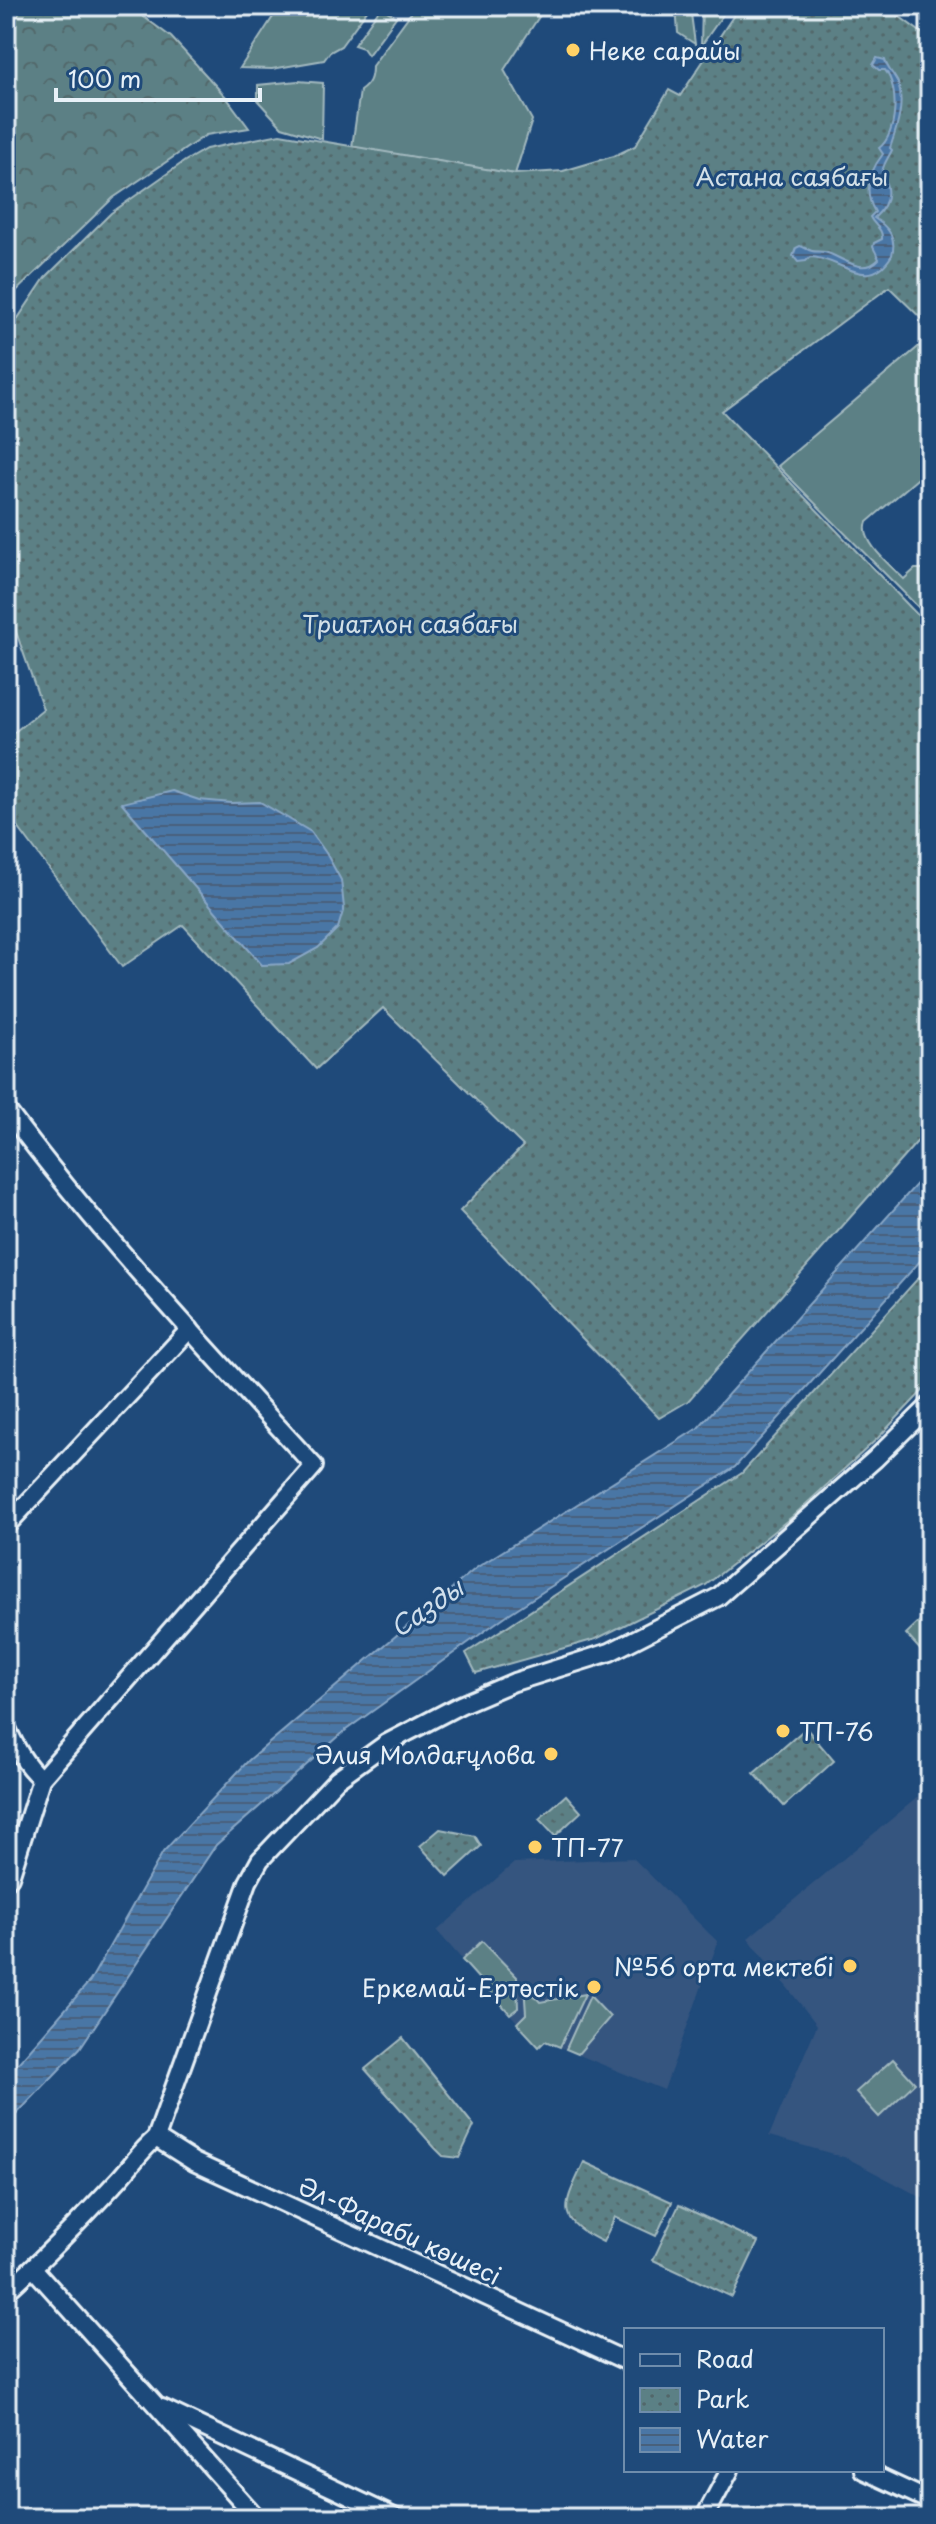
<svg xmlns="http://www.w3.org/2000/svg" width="936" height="2524" font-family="'Playpen Sans',sans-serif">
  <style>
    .built { fill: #34547f }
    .grass { fill: #5b8085; stroke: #a2b8be; stroke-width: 2 }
    .forest { fill: url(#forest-crowns); stroke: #a2b8be; stroke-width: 2 }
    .park { fill: url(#park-dots); stroke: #a2b8be; stroke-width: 2 }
    .water { fill: url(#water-rules); stroke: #89a7c6; stroke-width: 2 }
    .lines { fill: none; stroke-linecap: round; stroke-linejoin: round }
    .minor-casing { stroke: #e8f1f8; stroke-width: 22 }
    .minor { stroke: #1f4a7a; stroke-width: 16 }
    .poi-dot { fill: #ffd166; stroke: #1f4a7a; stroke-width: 3 }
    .labels { text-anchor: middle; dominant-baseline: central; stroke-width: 6; stroke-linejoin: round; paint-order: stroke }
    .poi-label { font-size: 24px; fill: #e8f1f8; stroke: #1f4a7a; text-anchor: start }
    .park-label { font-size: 24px; fill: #d3e0e7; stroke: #1f4a7a }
    .street-label { font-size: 24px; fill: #e8f1f8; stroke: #1f4a7a }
    .water-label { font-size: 26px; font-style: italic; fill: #d0dfec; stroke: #1f4a7a }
  </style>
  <defs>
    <pattern id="forest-crowns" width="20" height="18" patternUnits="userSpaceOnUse" patternTransform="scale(2)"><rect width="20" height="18" fill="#5b8085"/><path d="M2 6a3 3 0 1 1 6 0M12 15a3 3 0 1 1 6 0" fill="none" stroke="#52676a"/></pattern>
    <pattern id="park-dots" width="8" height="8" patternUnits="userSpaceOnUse" patternTransform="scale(2)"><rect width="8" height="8" fill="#5b8085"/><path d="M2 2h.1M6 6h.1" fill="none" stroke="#52676a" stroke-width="1.8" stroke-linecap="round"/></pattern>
    <pattern id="water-rules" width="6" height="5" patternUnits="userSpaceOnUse" patternTransform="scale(2)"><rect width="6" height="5" fill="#4a76a5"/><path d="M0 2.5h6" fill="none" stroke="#48617c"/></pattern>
  </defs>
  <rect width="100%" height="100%" fill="#1f4a7a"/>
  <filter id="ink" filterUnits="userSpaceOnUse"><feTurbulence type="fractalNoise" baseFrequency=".0125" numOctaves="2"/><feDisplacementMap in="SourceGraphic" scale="16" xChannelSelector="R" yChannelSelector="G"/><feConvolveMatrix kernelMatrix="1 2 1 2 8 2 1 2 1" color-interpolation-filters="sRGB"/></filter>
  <g filter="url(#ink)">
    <g class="built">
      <path d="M930 1787V2202L847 2158 769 2136 817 2025 748 1938Z"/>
      <path d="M633 1858 718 1942 664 2090 545 2041 539 2047 437 1931 514 1863Z"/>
    </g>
    <g class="grass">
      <path d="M280 6H370L341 46 330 52 324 60 272 69 240 68Z"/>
      <path d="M416 6H546L504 70 532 120 515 174 352 147 360 91C370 84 372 78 372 66Z"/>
      <path d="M676 6H690L695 44 678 33Z"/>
      <path d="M702 6H729L701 46Z"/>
      <path d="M381 7 396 17 368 55 363 48 354 45Z"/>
      <path d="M298 81 323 83 322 139 282 127 258 101V85Z"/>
      <path d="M930 337V468L867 522C859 541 891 566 904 579L915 569H927L930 572V619L778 466Z"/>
      <path d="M930 1611V1648L924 1654 906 1634Z"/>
      <path d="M482 1941 517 1977 518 2008 510 2014 462 1960Z"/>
      <path d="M524 1984 540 2002 585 1994 560 2047 545 2041 539 2047 517 2023 526 2014Z"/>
      <path d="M590 1996 610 2017 578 2054 566 2049Z"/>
      <path d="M893 2059 915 2083 879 2117 856 2092Z"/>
    </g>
    <path class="forest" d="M6 6H129L171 37 226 97 249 128 206 135 113 198 6 301Z"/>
    <g class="park">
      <path d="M740 6H885L930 39V321L927 324 889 287 722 411 930 628V1127L688 1401 659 1418 460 1211 523 1146 383 1008 316 1069 183 925 122 967 6 811V739L43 709 14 626 6 589V336L45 278 111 213 185 161 206 149 280 134 515 174 563 171 614 156 635 146 669 90 680 96Z"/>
      <path d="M930 1265V1383L878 1438 793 1516 706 1585 596 1639 476 1673 466 1653 742 1473Z"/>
      <path d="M806 1728 834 1761 784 1806 754 1773Z"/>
      <path d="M566 1795 581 1812 555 1836 539 1819Z"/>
      <path d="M440 1829 475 1836 481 1846 448 1876 420 1846Z"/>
      <path d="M403 2038 474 2126 459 2158 443 2156 435 2148 365 2069Z"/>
      <path d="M584 2162 672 2202 656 2236 615 2217 603 2242C553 2218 564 2206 584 2162Z"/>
      <path d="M679 2205 758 2242 732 2297 653 2260Z"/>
    </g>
    <g class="water">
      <path d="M877 58 885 60C887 69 894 74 898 83 905 104 897 128 890 148L892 150C889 157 881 167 882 175 883 179 887 183 887 188 889 200 883 210 874 218 888 227 897 237 892 255 868 295 840 257 810 257L806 261 798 262 793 256 796 248 800 246C804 247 808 250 812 251 816 252 821 251 825 252 842 257 863 277 879 259L873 247 874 243 882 239C883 228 874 226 870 217L875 212C863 192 869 172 883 154L879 148C897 135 900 88 885 70H879L873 65Z"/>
      <path d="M172 791 199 800 232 803 260 802 311 832 326 853 341 880 344 908 338 928 318 948 289 964 262 965 122 803Z"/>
      <path d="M930 1169V1250L735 1467 507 1615 346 1730 216 1845 80 2048 6 2125V2077L90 1981 163 1852 249 1760 476 1568 698 1428Z"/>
    </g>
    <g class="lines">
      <defs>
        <g id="minor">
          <path d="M6 1109C100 1235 208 1350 314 1466L41 1779 10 1877 6 1881"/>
          <path d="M6 1526 190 1329"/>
          <path d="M6 1726C15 1746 24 1764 41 1779"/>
          <path d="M156 2138 248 1882 260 1860 337 1779 387 1743 460 1705 514 1682 610 1652 718 1597 875 1459 930 1405"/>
          <path d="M156 2138 194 2162 626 2361"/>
          <path d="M33 2268 257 2518"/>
          <path d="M6 2292C45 2257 82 2219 118 2180 131 2166 141 2150 156 2138"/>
          <path d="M162 2408 396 2518"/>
          <path d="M863 2470 930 2501"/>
          <path d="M704 2518 730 2470"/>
        </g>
      </defs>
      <use href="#minor" class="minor-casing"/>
      <use href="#minor" class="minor"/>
    </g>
  </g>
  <g class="poi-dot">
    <circle cx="573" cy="50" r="8"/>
    <circle cx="783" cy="1731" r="8"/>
    <circle cx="551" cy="1754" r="8"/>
    <circle cx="535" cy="1847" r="8"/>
    <circle cx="850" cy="1966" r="8"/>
    <circle cx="594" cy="1987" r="8"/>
  </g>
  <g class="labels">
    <g class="poi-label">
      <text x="589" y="50">Неке сарайы</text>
      <text x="799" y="1731">ТП-76</text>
      <text x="535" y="1754" text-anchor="end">Әлия Молдағұлова</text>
      <text x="551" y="1847">ТП-77</text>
      <text x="834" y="1966" text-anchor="end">№56 орта мектебі</text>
      <text x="578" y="1987" text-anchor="end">Еркемай-Ертөстік</text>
    </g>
    <g class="park-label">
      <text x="792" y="176">Астана саябағы</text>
      <text x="410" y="623">Триатлон саябағы</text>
    </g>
    <g class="street-label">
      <text transform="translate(400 2230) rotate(25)">Әл-Фараби көшесі</text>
    </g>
    <g class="water-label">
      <text transform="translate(426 1607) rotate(-34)">Сазды</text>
    </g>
  </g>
  <rect width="936" height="2524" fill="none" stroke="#1f4a7a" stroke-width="32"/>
  <rect x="16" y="16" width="904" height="2492" fill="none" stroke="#e8f1f8" stroke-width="3" filter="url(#ink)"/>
  <rect x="624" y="2328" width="260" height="144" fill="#1f4a7a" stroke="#6f8dac" stroke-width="2"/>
  <rect x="640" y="2354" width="40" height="12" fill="#1f4a7a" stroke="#6f8dac" stroke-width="2"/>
  <text x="696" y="2368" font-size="24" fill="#e8f1f8">Road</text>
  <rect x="640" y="2388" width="40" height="24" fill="url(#park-dots)" stroke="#6f8dac" stroke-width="2"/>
  <text x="696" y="2408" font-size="24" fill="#e8f1f8">Park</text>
  <rect x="640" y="2428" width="40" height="24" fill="url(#water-rules)" stroke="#6f8dac" stroke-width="2"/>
  <text x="696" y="2448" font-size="24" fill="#e8f1f8">Water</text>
  <path d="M56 88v12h204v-12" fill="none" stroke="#e8f1f8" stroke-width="4"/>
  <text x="68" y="88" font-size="24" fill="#e8f1f8" stroke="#1f4a7a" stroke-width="6" paint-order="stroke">100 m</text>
</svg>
